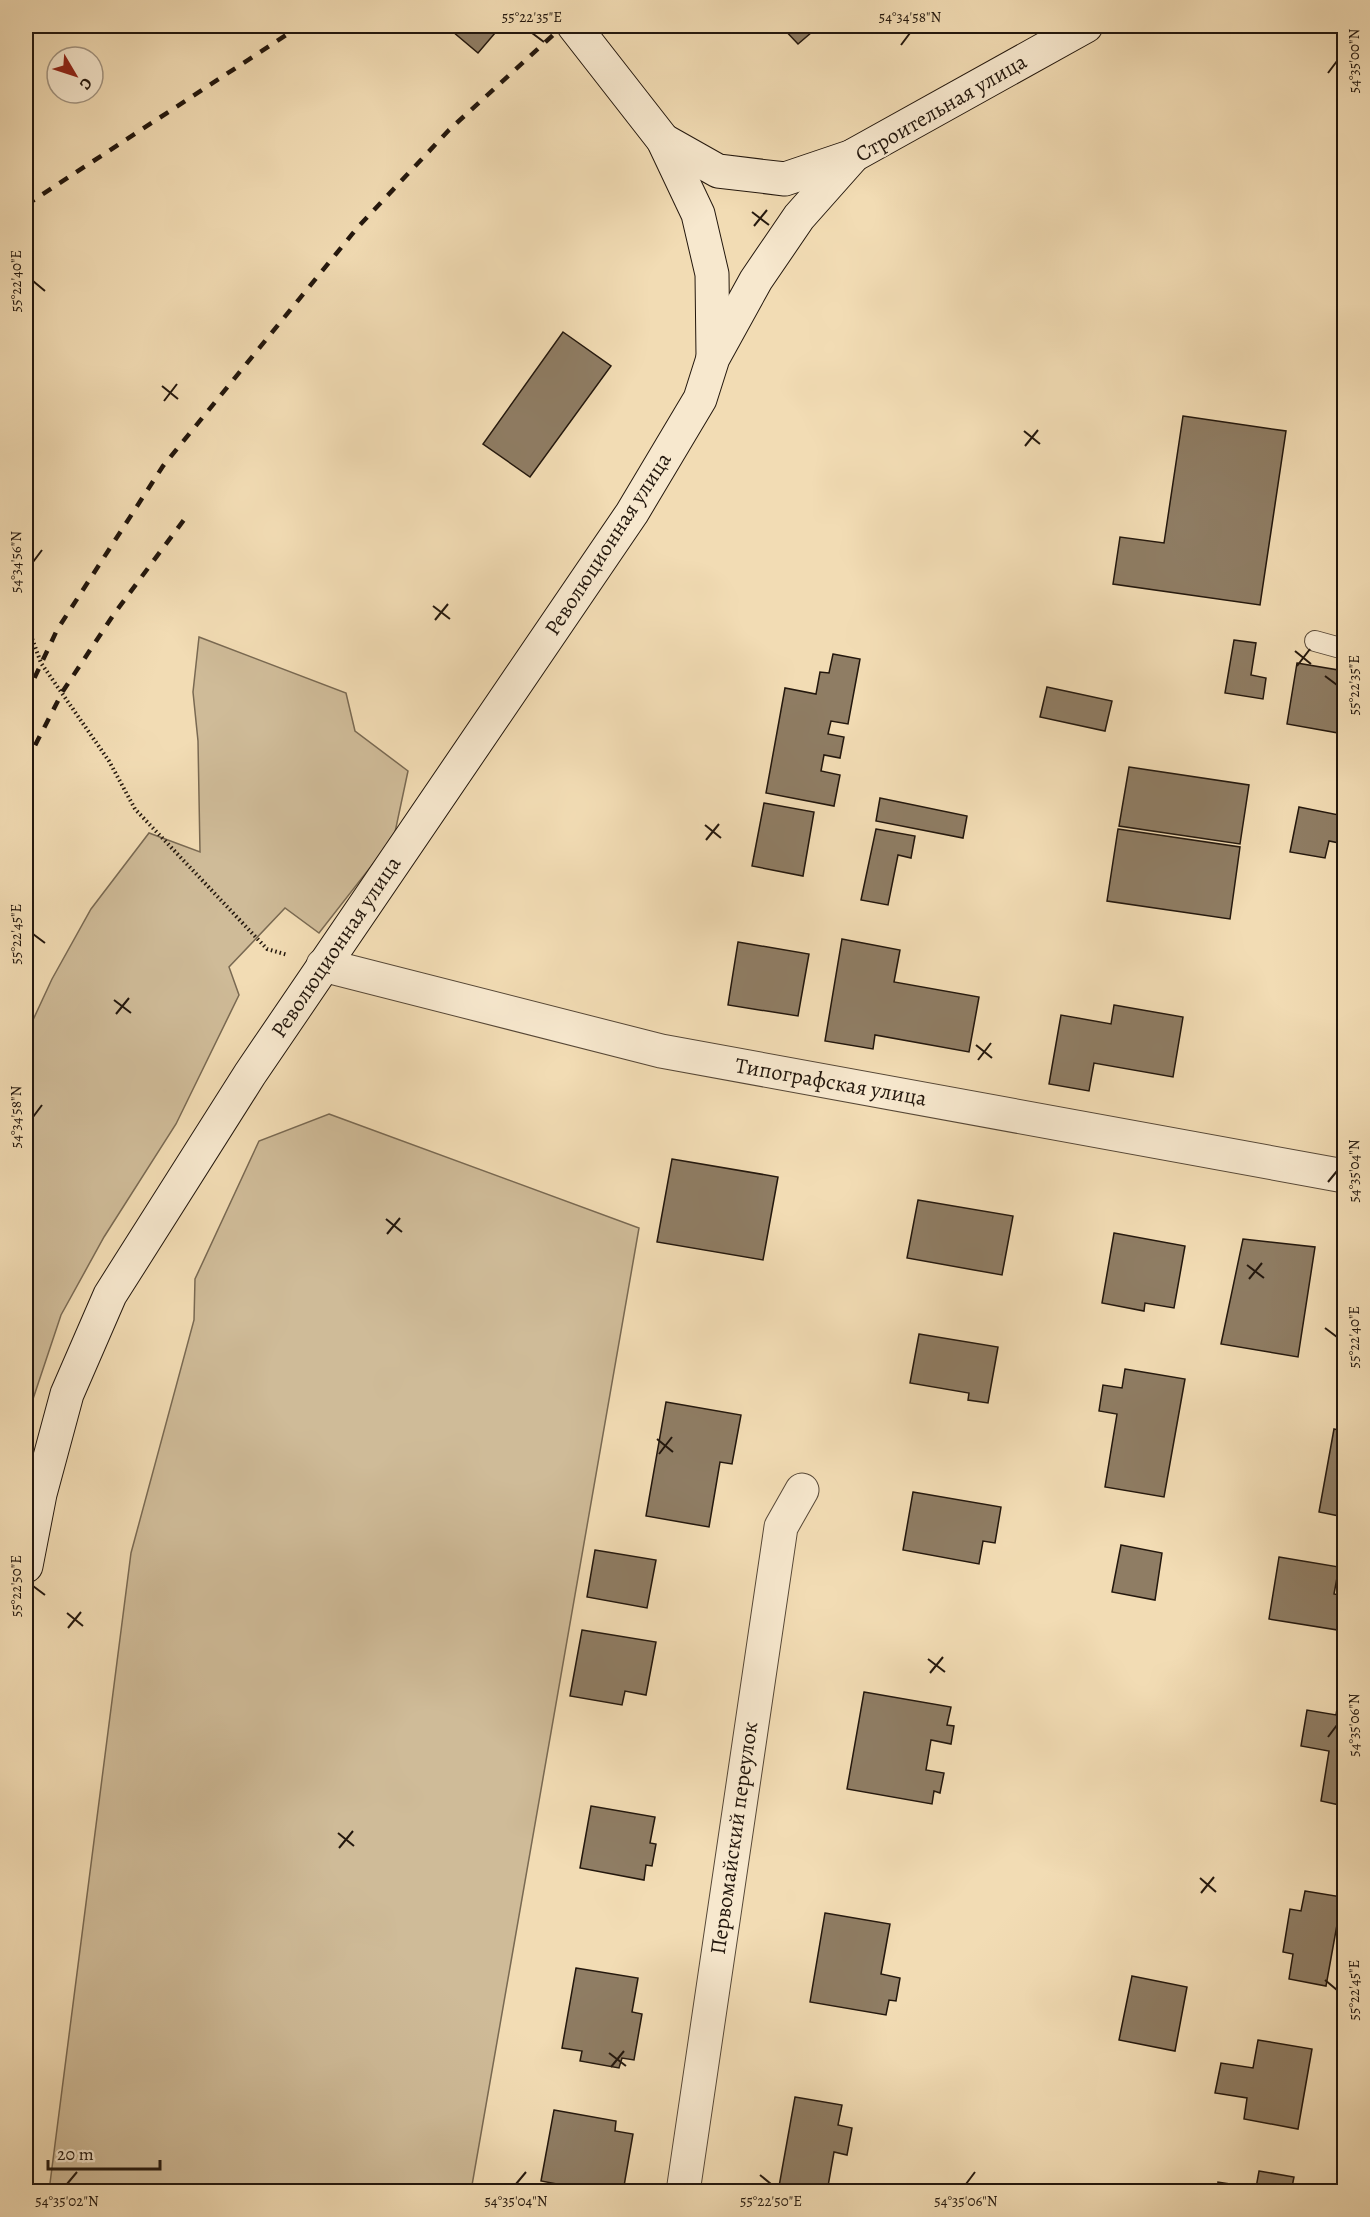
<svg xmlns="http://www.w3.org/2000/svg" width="1370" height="2217" font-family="Alegreya,serif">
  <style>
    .green { fill: #cfbb98; stroke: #796952; stroke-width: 1.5 }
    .building { fill: #8f7d64; stroke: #23170d; stroke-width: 1.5 }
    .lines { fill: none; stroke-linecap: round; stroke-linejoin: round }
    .lane-casing { stroke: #574837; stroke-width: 22 }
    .street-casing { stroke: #574837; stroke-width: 35 }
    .secondary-casing { stroke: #23170d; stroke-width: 35 }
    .path { stroke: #23170d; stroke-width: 4; stroke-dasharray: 1.5 3; stroke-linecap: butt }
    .lane { stroke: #f7e8ce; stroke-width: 20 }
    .street { stroke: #f7e8ce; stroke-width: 33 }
    .secondary { stroke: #f7e8ce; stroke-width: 33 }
    .rail { stroke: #23170d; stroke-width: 4.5; stroke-dasharray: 10 10; stroke-linecap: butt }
    .ticks { fill: none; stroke: #23170d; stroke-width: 2 }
    .labels { text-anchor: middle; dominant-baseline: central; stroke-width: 4.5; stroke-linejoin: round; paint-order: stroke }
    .street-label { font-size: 22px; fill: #23170d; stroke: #f7e8ce }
    .neatline { fill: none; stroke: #23170d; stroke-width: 2 }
    .ticks-label { font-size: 15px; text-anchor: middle; fill: #23170d }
  </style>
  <rect width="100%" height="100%" fill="#f2dcb4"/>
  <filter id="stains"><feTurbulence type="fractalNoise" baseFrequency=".00333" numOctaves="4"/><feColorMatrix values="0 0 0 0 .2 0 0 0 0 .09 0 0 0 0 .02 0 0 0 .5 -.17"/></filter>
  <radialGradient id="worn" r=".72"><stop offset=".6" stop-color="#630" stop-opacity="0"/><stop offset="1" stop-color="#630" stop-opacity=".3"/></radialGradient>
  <g class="green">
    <path d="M199 637 346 693 355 731 408 771 394 837 319 933 285 908 229 967 239 995 176 1124 104 1237 61 1315 26 1420V1035L52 979 91 909 149 833 200 852 198 741 193 692Z"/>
    <path d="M329 1114 639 1228 471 2191H49L131 1553 194 1320 195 1279 259 1141Z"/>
  </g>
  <g class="building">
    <path d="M446 26H501L478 53Z"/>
    <path d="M781 26H819L798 44Z"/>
    <path d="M563 332 611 366 530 477 483 444Z"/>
    <path d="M1183 416 1286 431 1260 605 1113 584 1120 537 1164 543Z"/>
    <path d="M1234 640 1256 643 1251 675 1266 678 1263 699 1225 693Z"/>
    <path d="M833 654 860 659 848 724 831 721 828 734 844 737 840 758 824 755 821 771 840 775 834 806 766 793 785 688 816 694 820 672 829 673Z"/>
    <path d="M1297 663 1344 671V734L1287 724Z"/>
    <path d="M1047 687 1112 701 1105 731 1040 717Z"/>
    <path d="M1129 767 1249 785 1240 844 1119 826Z"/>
    <path d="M880 798 967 816 963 838 876 821Z"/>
    <path d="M764 803 814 812 803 876 752 866Z"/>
    <path d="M1299 807 1344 816V844L1329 841 1325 858 1290 852Z"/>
    <path d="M876 829 915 836 911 858 898 855 888 905 861 900Z"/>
    <path d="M1118 829 1240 847 1230 919 1107 901Z"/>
    <path d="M842 939 900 950 894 982 979 997 969 1052 875 1035 873 1049 825 1041Z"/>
    <path d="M738 942 809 954 798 1016 728 1005Z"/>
    <path d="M1114 1005 1183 1017 1173 1077 1094 1063 1089 1091 1049 1084 1061 1015 1111 1024Z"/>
    <path d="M672 1159 778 1177 763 1260 657 1242Z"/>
    <path d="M918 1200 1013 1216 1002 1275 907 1258Z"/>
    <path d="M1114 1233 1185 1246 1174 1308 1145 1303 1144 1311 1102 1303Z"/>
    <path d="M1243 1239 1315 1247 1298 1357 1221 1344Z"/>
    <path d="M919 1334 998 1347 988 1403 968 1400 969 1393 910 1383Z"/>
    <path d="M1125 1369 1185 1379 1164 1497 1105 1487 1117 1414 1099 1411 1103 1385 1122 1388Z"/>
    <path d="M666 1402 741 1415 732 1464 720 1462 709 1527 646 1516Z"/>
    <path d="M1334 1429 1344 1431V1517L1319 1512Z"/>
    <path d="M913 1492 1001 1507 995 1543 983 1541 979 1564 903 1550Z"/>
    <path d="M1121 1545 1162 1553 1155 1600 1112 1592Z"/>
    <path d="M595 1550 656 1560 647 1608 587 1597Z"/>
    <path d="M1279 1557 1339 1567 1334 1594 1344 1596V1631L1269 1619Z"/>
    <path d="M582 1630 656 1642 646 1695 625 1691 622 1705 570 1696Z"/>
    <path d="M864 1692 951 1707 947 1725 954 1726 951 1744 931 1740 926 1770 944 1773 940 1793 934 1791 932 1804 847 1789Z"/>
    <path d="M1338 1703 1344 1705V1806L1321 1801 1329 1751 1301 1746 1307 1710 1336 1715Z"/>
    <path d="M591 1806 655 1817 650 1843 656 1844 652 1866 646 1865 644 1880 580 1868Z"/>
    <path d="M1305 1891 1342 1897 1326 1986 1289 1979 1293 1954 1283 1952 1290 1909 1301 1911Z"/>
    <path d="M825 1913 890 1924 881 1974 900 1978 896 2001 889 2000 886 2015 810 2002Z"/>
    <path d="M576 1968 638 1978 632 2012 642 2014 634 2060 622 2058 619 2068 580 2061 582 2051 562 2048Z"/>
    <path d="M1132 1976 1187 1987 1175 2051 1119 2040Z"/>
    <path d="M1258 2040 1312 2049 1298 2129 1244 2119 1247 2098 1215 2093 1221 2063 1253 2068Z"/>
    <path d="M795 2097 842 2105 838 2125 852 2128 847 2155 834 2152 827 2192H778Z"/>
    <path d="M554 2110 616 2121 615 2131 633 2134 623 2192H599L541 2181Z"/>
    <path d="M1259 2171 1294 2177 1291 2192H1217L1218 2182 1256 2188Z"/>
  </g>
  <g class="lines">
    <defs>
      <path id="lane" d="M1315 641 1344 649"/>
      <g id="street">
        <path d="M323 965 661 1051 1344 1176"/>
        <path d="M683 2192 781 1527 802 1490"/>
      </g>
      <g id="secondary">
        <path d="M574 26 663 140 698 214 712 274 713 356"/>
        <path d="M663 140 718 171 785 179 853 156"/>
        <path d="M26 1566 40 1494 67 1394 110 1295 250 1074 632 513 700 399 713 358 756 280 799 217 854 155 1086 26"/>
      </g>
    </defs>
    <use href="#lane" class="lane-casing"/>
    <use href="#street" class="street-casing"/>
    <use href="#secondary" class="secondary-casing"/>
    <path class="path" d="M26 622 41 663 109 761 135 809 267 949 288 955"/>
    <use href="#lane" class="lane"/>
    <use href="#street" class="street"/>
    <use href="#secondary" class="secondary"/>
    <g class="rail">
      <path d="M26 205 300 26"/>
      <path d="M26 696 57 630 163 466 358 227 449 130 563 26"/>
      <path d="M26 763 63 691 114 614 186 517"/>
    </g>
  </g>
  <path class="ticks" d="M532 33 544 42M901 45 910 33M1328 73 1337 61M752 212 769 225M754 226 767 210M33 281 45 291M162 386 178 399M164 401 177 384M1024 431 1040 444M1025 446 1038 430M33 562 42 550M433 606 450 619M435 620 448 604M1295 651 1311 664M1297 666 1310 649M1325 676 1337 685M705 825 721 838M706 840 719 824M33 934 45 943M114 1000 131 1013M116 1014 129 998M976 1045 992 1058M978 1060 991 1043M33 1117 42 1105M1328 1182 1337 1171M386 1219 402 1232M387 1234 400 1218M1247 1265 1264 1278M1249 1279 1262 1263M1325 1328 1337 1337M657 1439 673 1452M659 1454 672 1437M33 1586 45 1595M67 1613 83 1626M68 1628 81 1612M928 1659 945 1672M930 1673 943 1657M1328 1737 1337 1725M338 1833 354 1846M339 1848 353 1831M1200 1878 1216 1892M1201 1893 1214 1877M1325 1980 1337 1990M609 2053 626 2066M611 2067 624 2051M760 2175 771 2184M67 2184 77 2172M516 2184 526 2172M966 2184 975 2172"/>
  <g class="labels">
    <g class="street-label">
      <text transform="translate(941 108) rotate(-30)">Строительная улица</text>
      <text transform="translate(608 544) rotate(-57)">Революционная улица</text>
      <text transform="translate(336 947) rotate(-56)">Революционная улица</text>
      <text transform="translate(831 1082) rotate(10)">Типографская улица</text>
      <text transform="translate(734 1838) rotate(-82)">Первомайский переулок</text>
    </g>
  </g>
  <rect width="1370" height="2217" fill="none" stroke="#f2dcb4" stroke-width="66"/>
  <g transform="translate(75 75) rotate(129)"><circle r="28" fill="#f7e8ce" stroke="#a29481" stroke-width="1.5"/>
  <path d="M0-4.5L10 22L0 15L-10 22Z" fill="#8f2418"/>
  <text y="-9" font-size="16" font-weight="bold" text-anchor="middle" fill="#23170d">С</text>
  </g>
  <path d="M48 2160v9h112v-9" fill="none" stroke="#23170d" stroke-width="3"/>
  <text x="57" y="2160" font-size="18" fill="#23170d" stroke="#f7e8ce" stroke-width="4.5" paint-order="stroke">20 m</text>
  <rect x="33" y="33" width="1304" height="2151" class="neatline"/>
  <g class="ticks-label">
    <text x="532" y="22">55°22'35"E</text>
    <text x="910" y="22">54°34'58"N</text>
    <text transform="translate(1354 61) rotate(-90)" y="5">54°35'00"N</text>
    <text transform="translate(16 281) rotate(-90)" y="5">55°22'40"E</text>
    <text transform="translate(16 562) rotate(-90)" y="5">54°34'56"N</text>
    <text transform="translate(1354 685) rotate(-90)" y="5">55°22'35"E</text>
    <text transform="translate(16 934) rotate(-90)" y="5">55°22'45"E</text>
    <text transform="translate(16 1117) rotate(-90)" y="5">54°34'58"N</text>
    <text transform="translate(1354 1171) rotate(-90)" y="5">54°35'04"N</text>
    <text transform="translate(1354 1337) rotate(-90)" y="5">55°22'40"E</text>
    <text transform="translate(16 1586) rotate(-90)" y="5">55°22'50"E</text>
    <text transform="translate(1354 1725) rotate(-90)" y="5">54°35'06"N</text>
    <text transform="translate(1354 1990) rotate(-90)" y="5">55°22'45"E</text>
    <text x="67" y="2206">54°35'02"N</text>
    <text x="516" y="2206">54°35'04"N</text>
    <text x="771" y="2206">55°22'50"E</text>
    <text x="966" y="2206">54°35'06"N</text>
  </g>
  <rect width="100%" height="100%" filter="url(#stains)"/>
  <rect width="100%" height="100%" fill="url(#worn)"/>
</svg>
